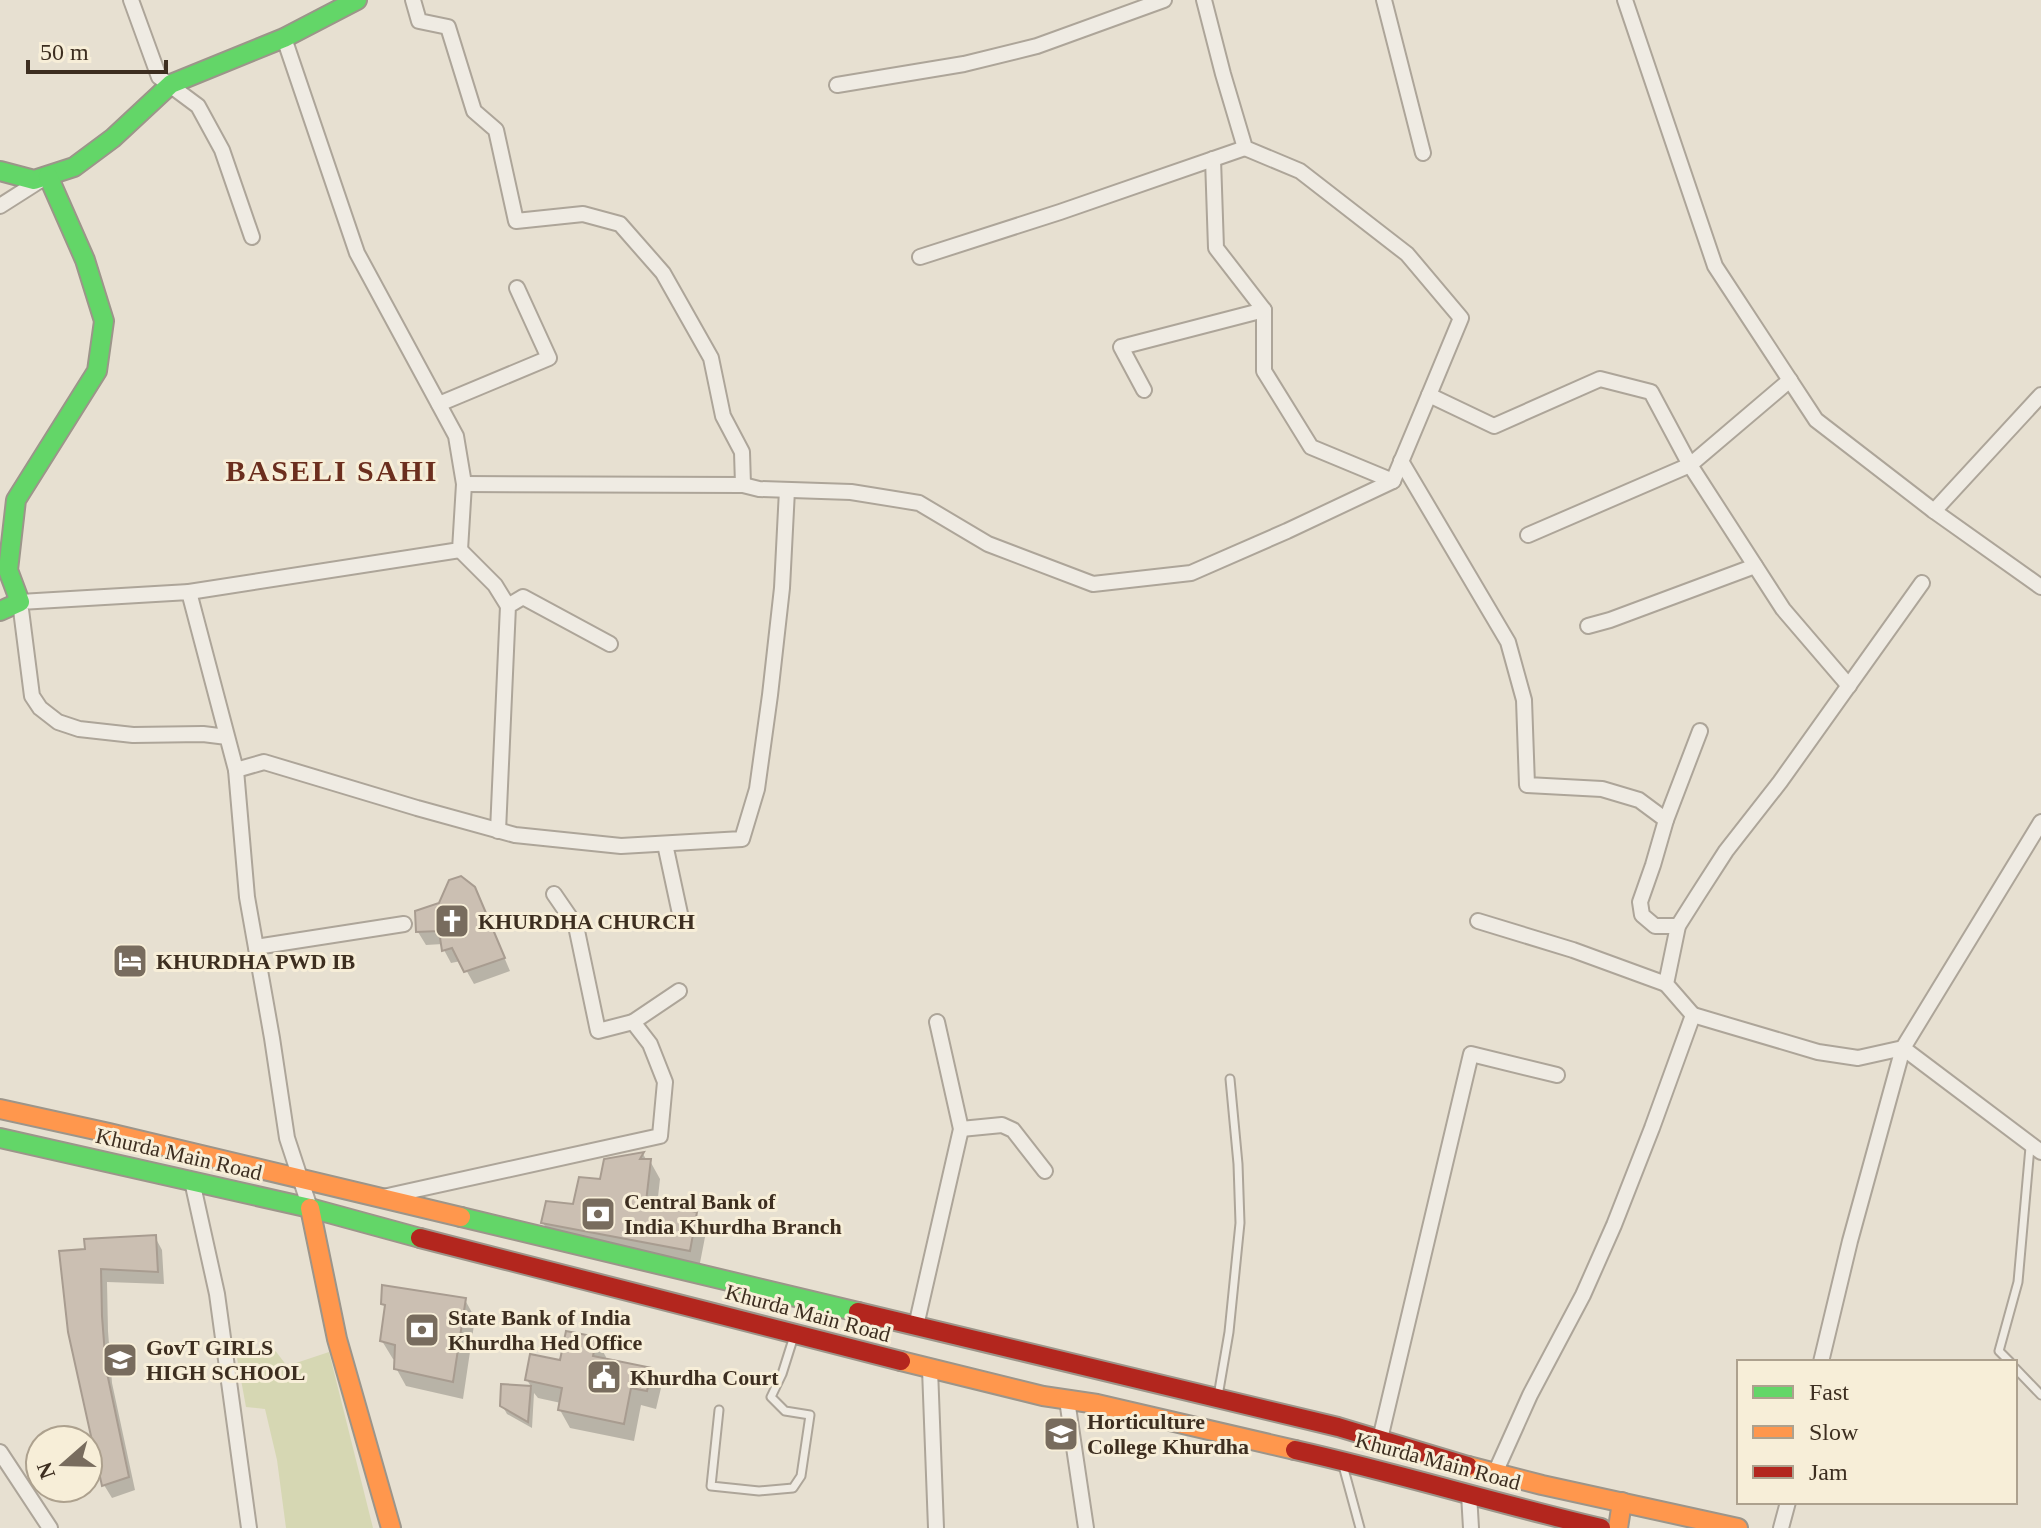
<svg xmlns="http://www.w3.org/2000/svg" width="2041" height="1528" font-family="'Times New Roman',serif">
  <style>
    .green { fill: #d6d7b3 }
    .shadow { fill: #0003 }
    .building { fill: #cbbfb2; stroke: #a89c90; stroke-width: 2 }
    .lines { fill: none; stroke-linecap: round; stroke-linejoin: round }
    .lane-casing { stroke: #ada599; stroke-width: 11 }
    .street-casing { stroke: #ada599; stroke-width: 18 }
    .fast-casing { stroke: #9c958a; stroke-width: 22 }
    .slow-casing { stroke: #9c958a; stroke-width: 22 }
    .jam-casing { stroke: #9c958a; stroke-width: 22 }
    .lane { stroke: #efebe3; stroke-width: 7 }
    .street { stroke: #efebe3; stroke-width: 14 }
    .fast { stroke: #63d668; stroke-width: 18 }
    .slow { stroke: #ff974d; stroke-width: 18 }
    .jam { stroke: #b3261e; stroke-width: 18 }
    .labels { text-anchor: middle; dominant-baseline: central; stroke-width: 6; stroke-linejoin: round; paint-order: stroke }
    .poi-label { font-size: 22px; font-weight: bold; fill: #3d2e20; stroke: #f7eed8; text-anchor: start }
    .street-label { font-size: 22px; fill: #3d2e20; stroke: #f7eed8 }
    .district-label { font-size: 30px; font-weight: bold; letter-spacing: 2px; fill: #6b2e1e; stroke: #f7eed8 }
  </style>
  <rect width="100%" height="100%" fill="#e7e0d1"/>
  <path class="green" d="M274 1349 287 1366 329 1352 373 1528H286L277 1460 265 1409 246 1407 237 1358Z"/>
  <g class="shadow">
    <path d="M481 903 510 971 474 984 461 961 451 963 444 950 443 944 426 945 418 932Z"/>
    <path d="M643 1154 647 1161H650L660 1179 657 1206 696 1214 706 1232 699 1268 554 1241 543 1223 575 1206 601 1181 605 1160Z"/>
    <path d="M155 1237 162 1250 164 1284 107 1282 108 1331 112 1383 135 1490 112 1498 104 1485 70 1332 62 1253Z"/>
    <path d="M465 1300 475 1318 463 1399 406 1386 396 1368V1360L393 1359 382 1341 386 1309 383 1303Z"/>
    <path d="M596 1339 606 1357 605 1361 650 1370 661 1388 656 1409 641 1405 634 1441 570 1428 560 1410 561 1403 538 1398 534 1393 532 1428 507 1414 502 1405 503 1386 532 1388 527 1380 562 1363Z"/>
  </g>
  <g class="building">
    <path d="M461 876 475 887 505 958 464 972 452 948 442 951 439 931 416 932 415 911 439 903 449 880Z"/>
    <path d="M644 1152 640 1159H651L646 1202 697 1212 690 1251 541 1223 546 1201 573 1204 579 1177 600 1179 604 1159Z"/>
    <path d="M156 1235 158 1272 101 1269 102 1316 106 1368 129 1477 102 1486 68 1332 59 1251 85 1249 84 1239Z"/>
    <path d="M382 1285 466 1298 453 1382 394 1369 395 1345 380 1341 385 1305 381 1304Z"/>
    <path d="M566 1331 597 1337 593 1356 652 1368 647 1391 631 1388 624 1424 558 1410 562 1388 525 1380 530 1354 560 1360Z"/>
    <path d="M501 1384 531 1386 528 1422 500 1406Z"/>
  </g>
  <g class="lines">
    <defs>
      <g id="lane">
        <path d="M2010 1362 1999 1351 2018 1282 2030 1147"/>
        <path d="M2015 1368 2041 1395"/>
        <path d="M1218 1396 1229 1332 1240 1223 1238 1164 1230 1079"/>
        <path d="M719 1410 711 1486 759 1491 793 1488 801 1476 810 1415 785 1411 771 1397 782 1374 794 1336"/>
        <path d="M1342 1462 1360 1528"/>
      </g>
      <g id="street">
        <path d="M131 0 159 77 198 106 222 150 252 237"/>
        <path d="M413 0 419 21 448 27 474 111 496 130 516 221 583 214 620 224 663 273 711 358 723 416 742 452 743 485"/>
        <path d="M1204 0 1223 74 1245 148 1300 171 1407 254 1461 318 1429 395 1494 426 1600 379 1651 392 1690 465 1783 609 1849 686"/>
        <path d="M1384 0 1423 153"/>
        <path d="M1625 0 1715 266 1816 420 1934 511 2041 587"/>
        <path d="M837 85 964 64 1037 46 1164 0"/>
        <path d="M1213 159 1216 248 1264 310V371L1311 447 1393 481"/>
        <path d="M0 206 44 178"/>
        <path d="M920 257 1060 212 1245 148"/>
        <path d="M1144 390 1121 347 1264 310"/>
        <path d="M439 404 549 358 517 288"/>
        <path d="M1401 461 1508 642 1524 700 1527 785 1602 789 1639 800 1666 820"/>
        <path d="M464 484 743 485 759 489 851 492 919 503 988 544 1093 584 1191 573 1287 531 1393 481 1429 395"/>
        <path d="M1934 511 2041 395"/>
        <path d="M1528 535 1690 465 1790 380"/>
        <path d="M460 550 495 585 508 606"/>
        <path d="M189 592 460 550 464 484 456 436 357 253 284 38"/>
        <path d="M1588 626 1610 620 1755 566"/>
        <path d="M227 737 203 734 133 735 79 729 58 722 40 708 32 696 20 602 189 592 236 770"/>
        <path d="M498 831 508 606 523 597 610 644"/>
        <path d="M665 844 682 923"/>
        <path d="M554 894 576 926 598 1031 633 1022"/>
        <path d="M1478 921 1573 950 1666 984"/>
        <path d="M1678 926H1655L1642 915 1640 902 1653 865 1666 820 1700 731"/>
        <path d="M256 947 404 924"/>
        <path d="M1693 1015 1818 1052 1858 1058 1903 1048 2041 822"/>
        <path d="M961 1129 1002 1125 1013 1130 1045 1171"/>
        <path d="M192 1181 217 1294 249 1528"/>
        <path d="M383 1197 660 1136 665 1082 650 1044 633 1022 679 991"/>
        <path d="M310 1208 287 1138 272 1038 247 897 236 770 264 762 417 808 515 835 621 846 742 839 757 789 770 695 782 588 787 490"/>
        <path d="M916 1326 961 1129 937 1022"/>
        <path d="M1821 1362 1850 1241 1903 1048 2041 1152"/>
        <path d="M930 1369 936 1528"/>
        <path d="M1067 1400 1086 1528"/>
        <path d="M1380 1439 1471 1054 1557 1075"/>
        <path d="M0 1452 50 1528"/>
        <path d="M1495 1473 1530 1395 1583 1295 1614 1225 1652 1128 1693 1015 1666 984 1678 926 1697 896 1726 851 1780 782 1922 583"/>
        <path d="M1469 1494 1471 1528"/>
        <path d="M1781 1528 1788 1502"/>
      </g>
      <g id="fast">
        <path d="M0 171 34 180 74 167 113 138 171 84 284 38 357 0"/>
        <path d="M0 611 20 602 8 570 16 500 97 371 104 321 85 260 48 176"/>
        <path d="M0 1138 310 1208 420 1238"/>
        <path d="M461 1217 858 1312"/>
      </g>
      <g id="slow">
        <path d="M0 1109 109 1133 461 1217"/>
        <path d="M310 1208 337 1339 391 1528"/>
        <path d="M901 1361 1043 1396 1097 1404 1295 1450"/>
        <path d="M1468 1466 1542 1485 1738 1528"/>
        <path d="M1618 1528 1622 1502"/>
      </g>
      <g id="jam">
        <path d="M420 1238 901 1361"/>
        <path d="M858 1312 1338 1427 1468 1466"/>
        <path d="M1295 1450C1398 1473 1498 1504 1601 1528"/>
      </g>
    </defs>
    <use href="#lane" class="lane-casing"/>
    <use href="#street" class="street-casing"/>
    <use href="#fast" class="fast-casing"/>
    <use href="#slow" class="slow-casing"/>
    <use href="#jam" class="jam-casing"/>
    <use href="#lane" class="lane"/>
    <use href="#street" class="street"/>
    <use href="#fast" class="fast"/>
    <use href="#slow" class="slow"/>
    <use href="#jam" class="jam"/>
  </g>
  <defs>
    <symbol id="church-square" viewBox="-11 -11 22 22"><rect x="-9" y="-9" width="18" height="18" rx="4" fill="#786c5e" stroke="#f7eed8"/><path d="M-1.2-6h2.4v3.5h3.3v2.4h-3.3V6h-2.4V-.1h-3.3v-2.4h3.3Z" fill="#fff"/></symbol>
    <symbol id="hotel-square" viewBox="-11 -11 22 22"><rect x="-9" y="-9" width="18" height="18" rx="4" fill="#786c5e" stroke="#f7eed8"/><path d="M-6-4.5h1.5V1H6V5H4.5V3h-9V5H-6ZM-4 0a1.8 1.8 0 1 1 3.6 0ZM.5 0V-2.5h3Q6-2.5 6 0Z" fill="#fff"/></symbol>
    <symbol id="bank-square" viewBox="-11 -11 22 22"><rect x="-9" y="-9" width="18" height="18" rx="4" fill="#786c5e" stroke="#f7eed8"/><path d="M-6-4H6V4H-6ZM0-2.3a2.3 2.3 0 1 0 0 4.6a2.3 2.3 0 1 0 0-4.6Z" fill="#fff"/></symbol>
    <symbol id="school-square" viewBox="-11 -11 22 22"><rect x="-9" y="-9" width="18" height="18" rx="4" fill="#786c5e" stroke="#f7eed8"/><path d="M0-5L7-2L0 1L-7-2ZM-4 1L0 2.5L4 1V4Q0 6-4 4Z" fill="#fff"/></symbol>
    <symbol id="civic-square" viewBox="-11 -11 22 22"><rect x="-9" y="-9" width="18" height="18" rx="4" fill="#786c5e" stroke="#f7eed8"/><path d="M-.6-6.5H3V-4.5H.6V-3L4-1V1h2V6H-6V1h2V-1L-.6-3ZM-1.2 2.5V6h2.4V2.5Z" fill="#fff"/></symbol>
    <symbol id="university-square" viewBox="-11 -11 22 22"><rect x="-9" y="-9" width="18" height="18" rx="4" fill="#786c5e" stroke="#f7eed8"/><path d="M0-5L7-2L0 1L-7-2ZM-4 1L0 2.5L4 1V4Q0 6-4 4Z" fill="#fff"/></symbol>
  </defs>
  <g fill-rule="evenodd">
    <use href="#church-square" x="432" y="901" width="40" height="40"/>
    <use href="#hotel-square" x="110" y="941" width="40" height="40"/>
    <use href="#bank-square" x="578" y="1194" width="40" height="40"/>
    <use href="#bank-square" x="402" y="1310" width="40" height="40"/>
    <use href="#school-square" x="100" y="1340" width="40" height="40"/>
    <use href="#civic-square" x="584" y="1357" width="40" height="40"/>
    <use href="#university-square" x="1041" y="1414" width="40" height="40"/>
  </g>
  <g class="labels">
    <g class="poi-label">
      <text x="478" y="921">KHURDHA CHURCH</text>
      <text x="156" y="961">KHURDHA PWD IB</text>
      <text x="624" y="1201">Central Bank of<tspan x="624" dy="25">India Khurdha Branch</tspan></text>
      <text x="448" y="1317">State Bank of India<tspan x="448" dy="25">Khurdha Hed Office</tspan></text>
      <text x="146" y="1347">GovT GIRLS<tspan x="146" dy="25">HIGH SCHOOL</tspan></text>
      <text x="630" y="1377">Khurdha Court</text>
      <text x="1087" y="1421">Horticulture<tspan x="1087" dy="25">College Khurdha</tspan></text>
    </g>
    <g class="street-label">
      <text transform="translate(179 1154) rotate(13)">Khurda Main Road</text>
      <text transform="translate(808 1313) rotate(15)">Khurda Main Road</text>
      <text transform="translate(1438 1461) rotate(15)">Khurda Main Road</text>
    </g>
    <g class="district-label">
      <text x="332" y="470">BASELI SAHI</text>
    </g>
  </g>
  <rect x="1737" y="1360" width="280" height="144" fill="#f7eed8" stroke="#ada18e" stroke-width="2"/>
  <rect x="1753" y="1386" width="40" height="12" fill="#63d668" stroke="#ada18e" stroke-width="2"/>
  <text x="1809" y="1400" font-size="24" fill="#3d2e20">Fast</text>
  <rect x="1753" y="1426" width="40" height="12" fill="#ff974d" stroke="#ada18e" stroke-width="2"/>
  <text x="1809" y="1440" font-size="24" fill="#3d2e20">Slow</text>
  <rect x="1753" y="1466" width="40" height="12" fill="#b3261e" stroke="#ada18e" stroke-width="2"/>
  <text x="1809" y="1480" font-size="24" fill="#3d2e20">Jam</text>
  <g transform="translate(64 1464) rotate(250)"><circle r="38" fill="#f7eed8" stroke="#ada18e" stroke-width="2"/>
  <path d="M0-6L14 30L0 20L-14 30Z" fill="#786c5e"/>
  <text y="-12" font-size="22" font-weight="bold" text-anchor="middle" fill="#3d2e20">N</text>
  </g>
  <path d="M28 60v12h138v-12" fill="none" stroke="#3d2e20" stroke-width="4"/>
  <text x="40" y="60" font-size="24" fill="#3d2e20" stroke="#f7eed8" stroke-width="6" paint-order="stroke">50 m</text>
</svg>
